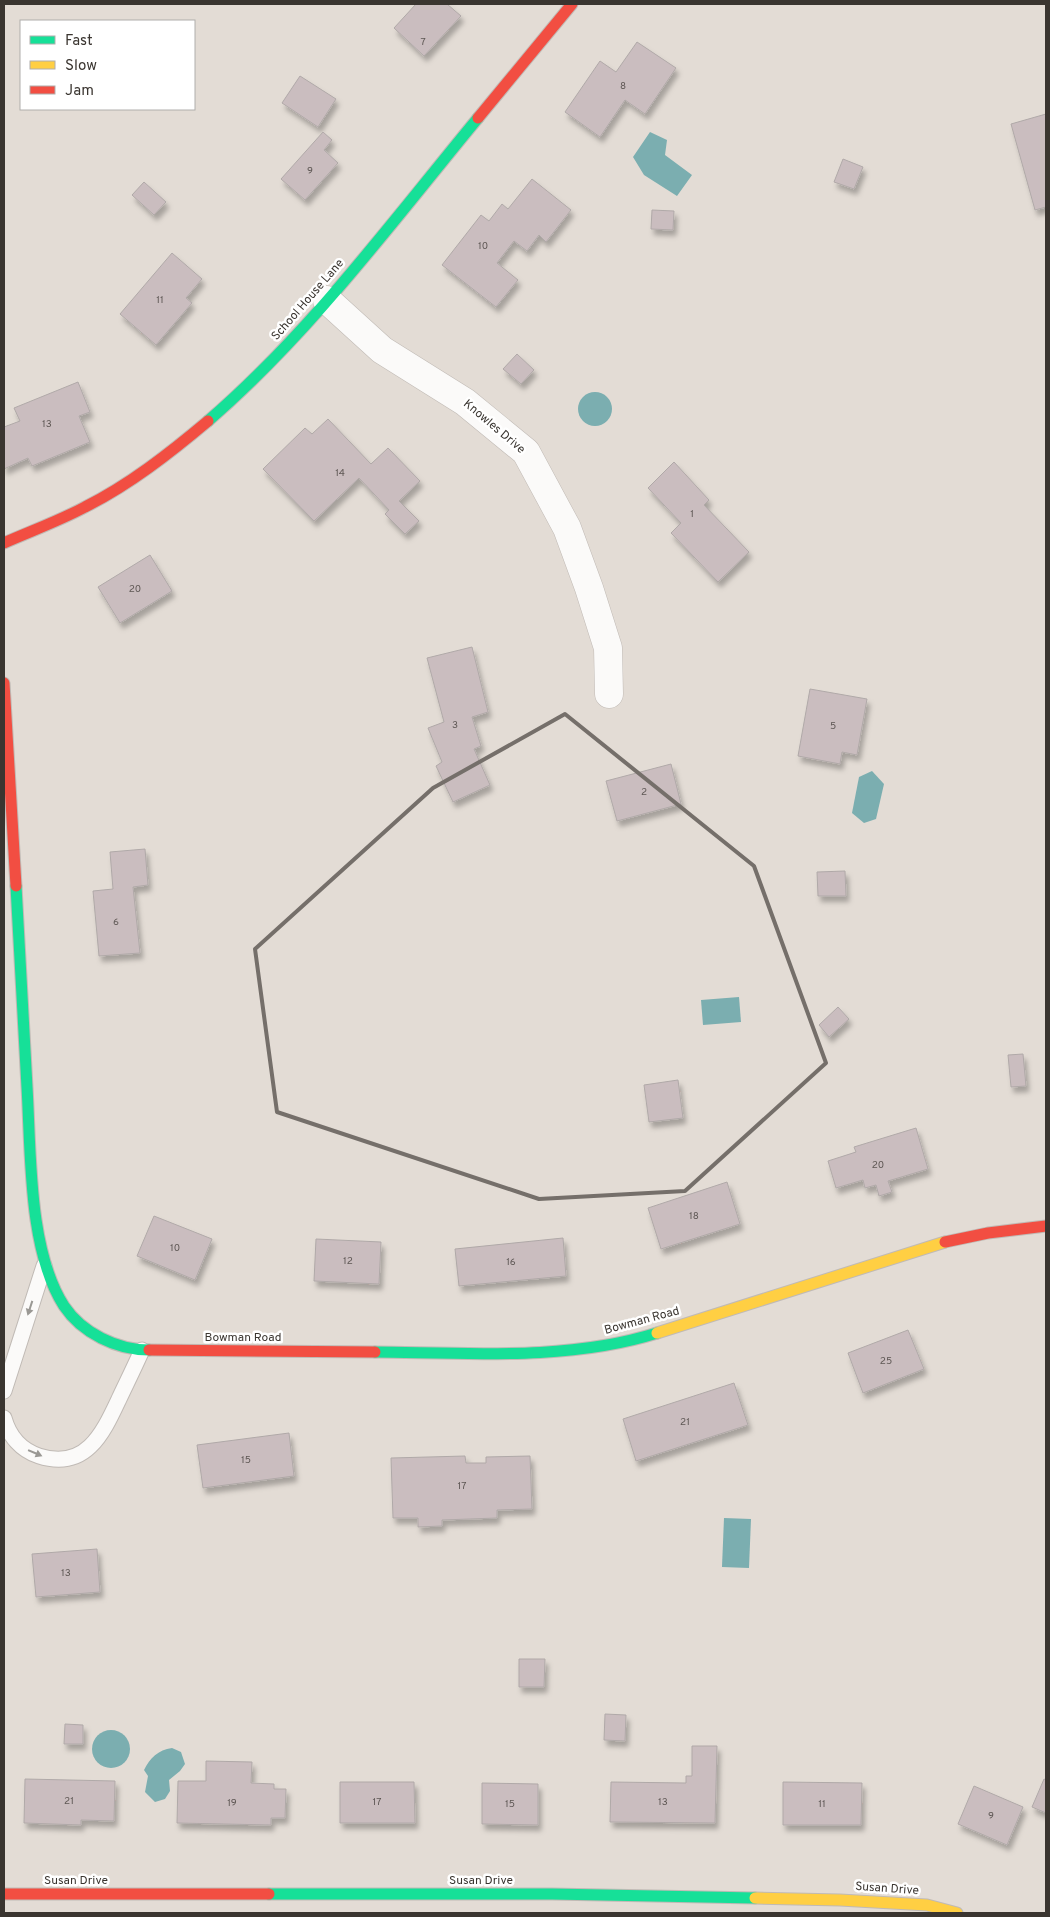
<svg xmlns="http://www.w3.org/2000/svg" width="1050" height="1917" font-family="Overpass,sans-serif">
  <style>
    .water { fill: #7baeb0 }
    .building { fill: #cabdbf; stroke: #b0a9a8; filter: url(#shadow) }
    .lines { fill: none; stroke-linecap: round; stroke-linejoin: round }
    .lane-casing { stroke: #c0bab5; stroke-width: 17 }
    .street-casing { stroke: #c0bab5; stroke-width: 29 }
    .fast-casing { stroke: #c0bab5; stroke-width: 13 }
    .slow-casing { stroke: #c0bab5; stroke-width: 13 }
    .jam-casing { stroke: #c0bab5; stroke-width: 13 }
    .lane { stroke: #fbfaf9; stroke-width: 15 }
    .street { stroke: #fbfaf9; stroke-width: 28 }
    .fast { stroke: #16e098; stroke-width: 11 }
    .slow { stroke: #ffcf43; stroke-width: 11 }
    .jam { stroke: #f24e42; stroke-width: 11 }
    .oneway { fill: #9a9894 }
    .marked { fill: none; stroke: #756f6a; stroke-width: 4; stroke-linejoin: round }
    .labels { text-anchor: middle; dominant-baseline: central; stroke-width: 5; stroke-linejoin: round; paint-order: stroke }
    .number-label { font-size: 10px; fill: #5e5754 }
    .street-label { font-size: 12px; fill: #3a3530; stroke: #fff }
  </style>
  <defs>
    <filter id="shadow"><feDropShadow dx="3" dy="5.5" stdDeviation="2.5" flood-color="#0004"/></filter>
  </defs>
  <rect width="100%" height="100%" fill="#e3dcd5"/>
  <g class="water">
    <path d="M650 132 667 140 665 155 692 175 677 196 644 175 633 157Z"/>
    <circle cx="595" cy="409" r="17"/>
    <path d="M872 771 884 784 876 819 864 823 852 813 859 777Z"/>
    <path d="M739 997 741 1022 703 1025 701 1000Z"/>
    <path d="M724 1518 751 1519 749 1568 722 1567Z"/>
    <circle cx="111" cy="1749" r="19"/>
    <path d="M172 1748 181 1752 185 1764 180 1771 169 1780 170 1791 165 1799 155 1802 145 1792 148 1776 144 1770C150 1758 158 1750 172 1748Z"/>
  </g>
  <g class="building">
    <path d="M416 4H447L461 16 424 56 394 28Z"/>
    <path d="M637 42 676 68 645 114 625 100 600 137 565 112 600 61 616 72Z"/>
    <path d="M300 76 336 99 318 127 282 103Z"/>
    <path d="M1046 114V207L1035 210 1011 124Z"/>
    <path d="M323 132 332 140 324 150 338 163 305 200 281 179Z"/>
    <path d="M843 159 863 167 854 189 834 182Z"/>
    <path d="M532 179 571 210 546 242 539 235 527 251 514 241 497 263 518 280 496 307 442 265 481 215 489 221 502 204 508 209Z"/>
    <path d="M144 182 166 202 154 215 132 195Z"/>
    <path d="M652 210 674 211 673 230 651 229Z"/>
    <path d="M172 253 202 279 186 298 192 303 156 345 120 314Z"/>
    <path d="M517 354 534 370 521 384 503 369Z"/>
    <path d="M78 382 90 412 79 416 90 442 32 466 28 458 4 469V427L20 421 14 408Z"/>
    <path d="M328 419 371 464 388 448 420 481 399 501 419 521 405 534 385 514 389 510 359 478 314 521 263 469 305 428 312 434Z"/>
    <path d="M674 462 709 500 704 505 749 552 718 582 671 533 681 523 648 488Z"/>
    <path d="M150 555 172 591 120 623 98 587Z"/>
    <path d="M472 647 488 712 472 717 481 746 474 749 490 785 453 802 436 766 442 762 428 728 444 722 427 658Z"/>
    <path d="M810 689 867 699 857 755 842 752 840 764 798 756Z"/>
    <path d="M671 764 681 804 617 821 606 781Z"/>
    <path d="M145 849 148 885 133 887 140 953 99 956 93 891 113 889 110 852Z"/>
    <path d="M845 871 846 896H818L817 872Z"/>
    <path d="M838 1007 849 1019 829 1037 819 1025Z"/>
    <path d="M1023 1054 1026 1086 1011 1087 1008 1055Z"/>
    <path d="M678 1080 683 1118 649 1122 644 1085Z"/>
    <path d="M916 1128 928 1169 888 1181 892 1192 879 1196 876 1185 865 1188 863 1180 836 1188 828 1161 856 1152 854 1147Z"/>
    <path d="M727 1182 740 1224 661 1249 648 1208Z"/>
    <path d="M154 1216 212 1239 195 1280 137 1256Z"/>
    <path d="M563 1238 566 1276 459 1286 455 1249Z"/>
    <path d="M316 1239 381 1242 379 1284 314 1281Z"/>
    <path d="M908 1330 924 1369 863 1393 848 1353Z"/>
    <path d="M734 1383 748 1425 636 1461 623 1419Z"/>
    <path d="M289 1433 294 1476 203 1488 197 1445Z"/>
    <path d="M465 1456 466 1463H486V1457L530 1456 532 1509 497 1510V1518L442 1520V1526L418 1527V1518H393L391 1458Z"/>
    <path d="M97 1549 100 1592 36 1597 32 1554Z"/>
    <path d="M519 1659H545L544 1687H519Z"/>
    <path d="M605 1714 626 1715 625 1741 604 1740Z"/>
    <path d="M65 1724 83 1725V1744H64Z"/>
    <path d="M692 1746H717L715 1823 610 1822 611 1782 686 1783V1776H692Z"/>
    <path d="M206 1761 252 1762 251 1783 274 1784V1789H286L285 1818H271V1825L177 1823 178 1781H206Z"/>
    <path d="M25 1779 115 1781 114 1821 81 1820V1825L24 1823Z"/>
    <path d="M1044 1779 1046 1780V1813L1032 1807Z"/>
    <path d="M340 1782H414L415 1823H340Z"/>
    <path d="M783 1782 862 1783 861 1825H783Z"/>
    <path d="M482 1783 538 1784V1825L482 1824Z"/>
    <path d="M974 1786 1023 1807 1007 1845 958 1824Z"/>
  </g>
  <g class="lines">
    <defs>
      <g id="lane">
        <path d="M4 1391 44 1266"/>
        <path d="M4 1418C9 1436 21 1450 39 1456 86 1471 103 1433 119 1399 127 1382 135 1366 142 1350"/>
      </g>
      <path id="street" d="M327 300 382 350 465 402 526 452 567 528 589 588 608 648 609 694"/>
      <g id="fast">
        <path d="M208 421C310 333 392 222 478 118"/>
        <path d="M16 886C20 953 23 1020 27 1087 31 1153 28 1250 64 1306 82 1333 117 1350 149 1350"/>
        <path d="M375 1352C466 1353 569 1361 657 1333"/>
        <path d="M269 1894H552L755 1898"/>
      </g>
      <g id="slow">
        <path d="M657 1333 945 1242"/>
        <path d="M755 1898 840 1900 927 1905 957 1913"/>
      </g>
      <g id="jam">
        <path d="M478 118 572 4"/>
        <path d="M4 543C31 531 59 521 85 507 129 485 170 453 208 421"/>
        <path d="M4 683 16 886"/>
        <path d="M945 1242 988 1233 1046 1226"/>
        <path d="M149 1350 375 1352"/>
        <path d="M4 1894H269"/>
      </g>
    </defs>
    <use href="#lane" class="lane-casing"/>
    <use href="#street" class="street-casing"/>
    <use href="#fast" class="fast-casing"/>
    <use href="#slow" class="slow-casing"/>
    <use href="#jam" class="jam-casing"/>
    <use href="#lane" class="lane"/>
    <use href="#street" class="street"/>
    <use href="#fast" class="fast"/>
    <use href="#slow" class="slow"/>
    <use href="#jam" class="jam"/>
  </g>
  <defs><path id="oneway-solid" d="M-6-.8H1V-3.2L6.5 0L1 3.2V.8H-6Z" transform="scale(1.25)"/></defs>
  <g class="oneway">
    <use href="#oneway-solid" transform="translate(30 1308) rotate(108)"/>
    <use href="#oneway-solid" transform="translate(35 1453) rotate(23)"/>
  </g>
  <path class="marked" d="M565 714 754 866 826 1063 685 1191 539 1199 277 1112 255 949 433 788Z"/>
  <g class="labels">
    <g class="number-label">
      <text x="423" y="42">7</text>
      <text x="623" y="86">8</text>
      <text x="310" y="171">9</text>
      <text x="483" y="246">10</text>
      <text x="160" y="300">11</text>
      <text x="47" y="424">13</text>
      <text x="340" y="473">14</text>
      <text x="692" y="514">1</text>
      <text x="135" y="589">20</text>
      <text x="455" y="725">3</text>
      <text x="833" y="726">5</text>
      <text x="644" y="792">2</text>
      <text x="116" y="922">6</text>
      <text x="878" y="1165">20</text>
      <text x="694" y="1216">18</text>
      <text x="175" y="1248">10</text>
      <text x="348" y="1261">12</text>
      <text x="511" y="1262">16</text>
      <text x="886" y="1361">25</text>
      <text x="685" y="1422">21</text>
      <text x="246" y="1460">15</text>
      <text x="462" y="1486">17</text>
      <text x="66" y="1573">13</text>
      <text x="69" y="1801">21</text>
      <text x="377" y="1802">17</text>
      <text x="663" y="1802">13</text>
      <text x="232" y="1803">19</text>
      <text x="510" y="1804">15</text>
      <text x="822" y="1804">11</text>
      <text x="991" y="1816">9</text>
    </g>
    <g class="street-label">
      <text transform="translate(308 300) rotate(-49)">School House Lane</text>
      <text transform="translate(494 427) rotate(40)">Knowles Drive</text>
      <text transform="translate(642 1321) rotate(-15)">Bowman Road</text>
      <text x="243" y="1338">Bowman Road</text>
      <text x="76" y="1881">Susan Drive</text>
      <text x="481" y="1881">Susan Drive</text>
      <text transform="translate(887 1889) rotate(4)">Susan Drive</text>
    </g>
  </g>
  <rect width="1050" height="1917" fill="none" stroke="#3a3530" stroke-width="10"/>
  <rect x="20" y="20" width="175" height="90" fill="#ffffff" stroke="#b0aeac"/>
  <rect x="30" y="36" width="25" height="8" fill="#16e098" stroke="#b0aeac"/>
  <text x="65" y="45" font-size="15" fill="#3a3530">Fast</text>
  <rect x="30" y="61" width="25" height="8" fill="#ffcf43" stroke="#b0aeac"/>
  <text x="65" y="70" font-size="15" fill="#3a3530">Slow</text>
  <rect x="30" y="86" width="25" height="8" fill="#f24e42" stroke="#b0aeac"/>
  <text x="65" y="95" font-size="15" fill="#3a3530">Jam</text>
</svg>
